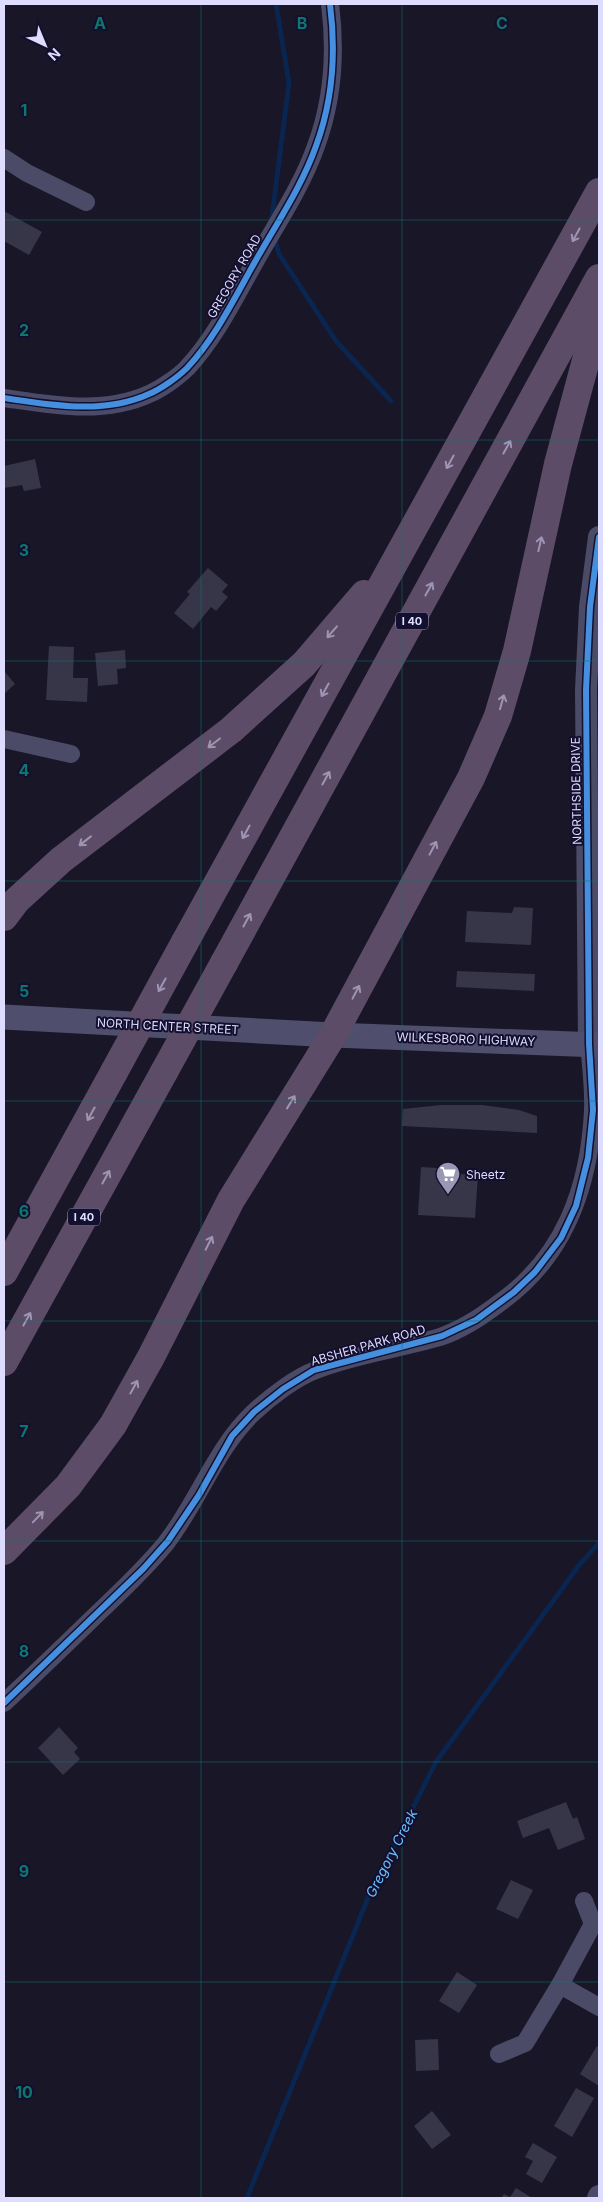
<svg xmlns="http://www.w3.org/2000/svg" width="603" height="2202" font-family="Inter,sans-serif">
  <style>
    .lines { fill: none; stroke-linecap: round; stroke-linejoin: round }
    .stream { stroke: #092550; stroke-width: 5 }
    .building { fill: #373548 }
    .minor { stroke: #4b4b68; stroke-width: 18 }
    .tertiary { stroke: #4b4b68; stroke-width: 22 }
    .secondary { stroke: #4f4e6d; stroke-width: 25 }
    .motorway { stroke: #5d4c67; stroke-width: 28 }
    .motorway-bridge { stroke: #5d4c67; stroke-width: 28 }
    .cycleway-casing { stroke: #130f2e; stroke-width: 9 }
    .cycleway { stroke: #468fdf; stroke-width: 6 }
    .oneway { stroke: #9e94b3 }
    .grid { fill: none; stroke: #0f766e; stroke-width: 1; stroke-opacity: 0.55 }
    .labels { text-anchor: middle; dominant-baseline: central; stroke-width: 4; stroke-linejoin: round; paint-order: stroke }
    .shield { fill: #130f2e; stroke: #a19ec0; stroke-width: 1 }
    .shield-label { font-size: 11px; font-weight: bold; fill: #dedcff }
    .street-label { font-size: 12px; fill: #dedcff; stroke: #130f2e }
    .poi-label { font-size: 12px; fill: #dedcff; stroke: #130f2e; text-anchor: start }
    .water-label { font-size: 14px; font-style: italic; fill: #6abfff; stroke: #130f2e }
    .grid-label { font-size: 16px; text-anchor: middle; font-weight: bold; fill: #0f766e; stroke: #130f2e; stroke-width: 4; stroke-linejoin: round; paint-order: stroke }
  </style>
  <rect width="100%" height="100%" fill="#181627"/>
  <g class="lines">
    <g class="stream">
      <path d="M271 224 289 83 276 4"/>
      <path d="M274 237 279 254 336 341 391 401"/>
      <path d="M247 2198 368 1898 436 1762 580 1564 599 1543"/>
    </g>
  </g>
  <g class="building">
    <path d="M4 211 42 232 29 255 4 241Z"/>
    <path d="M35 459 41 488 24 491 22 485 4 488V466Z"/>
    <path d="M208 568 228 585 222 592 228 597 216 611 211 607 193 629 174 613 190 594 187 592Z"/>
    <path d="M49 646 74 647 73 678H88L87 702 46 700Z"/>
    <path d="M125 650 126 668 117 669 118 684 98 686 95 653Z"/>
    <path d="M4 671 15 684 4 694Z"/>
    <path d="M514 907 533 908 531 945 465 942 467 911 512 913Z"/>
    <path d="M457 971 535 974 534 991 456 987Z"/>
    <path d="M441 1105H482L519 1110 537 1116V1133L402 1126 403 1109Z"/>
    <path d="M421 1167 438 1168V1173L478 1175 475 1218 418 1215Z"/>
    <path d="M59 1727 78 1748 74 1752 80 1759 63 1775 38 1748Z"/>
    <path d="M566 1802 573 1819 577 1817 585 1839 558 1850 549 1828 523 1838 517 1821Z"/>
    <path d="M511 1880 533 1890 518 1919 496 1909Z"/>
    <path d="M457 1972 477 1985 459 2013 439 2001Z"/>
    <path d="M438 2039 439 2070 416 2071 415 2040Z"/>
    <path d="M597 2046 599 2048V2086L580 2074Z"/>
    <path d="M576 2088 594 2098 572 2137 554 2126Z"/>
    <path d="M432 2111 451 2135 432 2149 414 2126Z"/>
    <path d="M533 2143 557 2157 542 2183 526 2174 533 2161 525 2157Z"/>
    <path d="M516 2188 532 2198H501L504 2194 510 2197Z"/>
  </g>
  <g class="lines">
    <g class="minor">
      <path d="M4 158 27 173 86 202"/>
      <path d="M4 398C52 405 103 415 149 394 161 389 178 377 187 368 216 337 235 297 256 260 277 223 302 186 316 146 333 100 336 51 330 4"/>
      <path d="M4 739 71 754"/>
      <path d="M4 1703C35 1674 66 1644 97 1614 121 1591 145 1569 166 1543 198 1502 216 1448 253 1413 269 1398 296 1377 316 1370 356 1354 400 1349 440 1337 461 1330 481 1317 498 1304 564 1258 589 1189 593 1111 594 1089 591 1066 589 1044"/>
      <path d="M560 1985 599 2007"/>
      <path d="M499 2054 525 2043 560 1985 593 1924 584 1901"/>
    </g>
    <g class="tertiary">
      <path d="M589 1044 586 690 590 607 599 537"/>
      <path d="M598 2198 599 2196"/>
    </g>
    <path class="secondary" d="M4 1017 333 1035 599 1045"/>
    <g class="motorway">
      <path d="M4 917 16 901 61 860 231 730 304 664 364 594"/>
      <path d="M185 942 599 192"/>
      <path d="M224 963 599 278"/>
      <path d="M4 1272 114 1072"/>
      <path d="M4 1362 164 1072"/>
      <path d="M4 1551 68 1486 113 1425 151 1357 231 1200 333 1035 471 778 498 716 517 651 558 464 592 338 599 319"/>
    </g>
    <g class="motorway-bridge">
      <path d="M114 1072 185 942"/>
      <path d="M164 1072 224 963"/>
    </g>
    <defs>
      <g id="cycleway">
        <path d="M4 398C52 405 103 415 149 394 161 389 178 377 187 368 216 337 235 297 256 260 277 223 302 186 316 146 333 100 336 51 330 4"/>
        <path d="M4 1703 143 1569 168 1541 199 1495 232 1436 254 1412 283 1389 314 1370 442 1336 476 1320 514 1292 535 1272 561 1238 576 1206 588 1158 593 1110 589 1044 586 690 590 607 599 537"/>
      </g>
    </defs>
    <use href="#cycleway" class="cycleway-casing"/>
    <use href="#cycleway" class="cycleway"/>
  </g>
  <defs><path id="oneway-shaft" d="M-6 0H5M1.5-3L5.5 0L1.5 3" fill="none" stroke-width="1.6" stroke-linecap="round" stroke-linejoin="round" transform="scale(1.25)"/></defs>
  <g class="oneway">
    <use href="#oneway-shaft" transform="translate(576 235) rotate(119)"/>
    <use href="#oneway-shaft" transform="translate(507 447) rotate(-61)"/>
    <use href="#oneway-shaft" transform="translate(450 462) rotate(119)"/>
    <use href="#oneway-shaft" transform="translate(540 544) rotate(-77)"/>
    <use href="#oneway-shaft" transform="translate(429 589) rotate(-61)"/>
    <use href="#oneway-shaft" transform="translate(332 632) rotate(131)"/>
    <use href="#oneway-shaft" transform="translate(325 690) rotate(119)"/>
    <use href="#oneway-shaft" transform="translate(502 702) rotate(-74)"/>
    <use href="#oneway-shaft" transform="translate(214 743) rotate(143)"/>
    <use href="#oneway-shaft" transform="translate(326 778) rotate(-61)"/>
    <use href="#oneway-shaft" transform="translate(246 832) rotate(119)"/>
    <use href="#oneway-shaft" transform="translate(85 841) rotate(142)"/>
    <use href="#oneway-shaft" transform="translate(433 848) rotate(-62)"/>
    <use href="#oneway-shaft" transform="translate(247 920) rotate(-61)"/>
    <use href="#oneway-shaft" transform="translate(162 985) rotate(119)"/>
    <use href="#oneway-shaft" transform="translate(356 992) rotate(-62)"/>
    <use href="#oneway-shaft" transform="translate(291 1102) rotate(-58)"/>
    <use href="#oneway-shaft" transform="translate(91 1114) rotate(119)"/>
    <use href="#oneway-shaft" transform="translate(106 1177) rotate(-61)"/>
    <use href="#oneway-shaft" transform="translate(209 1243) rotate(-63)"/>
    <use href="#oneway-shaft" transform="translate(27 1319) rotate(-61)"/>
    <use href="#oneway-shaft" transform="translate(134 1387) rotate(-61)"/>
    <use href="#oneway-shaft" transform="translate(38 1517) rotate(-46)"/>
  </g>
  <path class="grid" d="M201 4V2198M402 4V2198M4 220H599M4 440H599M4 661H599M4 881H599M4 1101H599M4 1321H599M4 1541H599M4 1762H599M4 1982H599"/>
  <defs>
    <symbol id="supermarket-pin" viewBox="-11 -11 22 30"><path d="M0 17L-7.5 6A9.5 9.5 0 1 1 7.5 6Z" fill="#9997b3" stroke="#130f2e"/><path d="M-6-5.5h2.5l.6 2H6L4.5 2H-2.5L-4.4-4H-6ZM-1.5 3.2a1.3 1.3 0 1 0 .1 0ZM3 3.2a1.3 1.3 0 1 0 .1 0Z" fill="#fff"/></symbol>
  </defs>
  <g fill-rule="evenodd">
    <use href="#supermarket-pin" x="434" y="1160" width="28" height="38"/>
  </g>
  <g class="labels">
    <g class="shield">
      <rect x="396" y="612.5" width="32" height="17" rx="4"/>
      <rect x="68" y="1208.5" width="32" height="17" rx="4"/>
    </g>
    <g class="shield-label">
      <text x="412" y="621">I 40</text>
      <text x="84" y="1217">I 40</text>
    </g>
    <g class="street-label">
      <text transform="translate(234 276) rotate(-60)">GREGORY ROAD</text>
      <text transform="translate(576 791) rotate(-91)">NORTHSIDE DRIVE</text>
      <text transform="translate(168 1026) rotate(3)">NORTH CENTER STREET</text>
      <text transform="translate(466 1039) rotate(2)">WILKESBORO HIGHWAY</text>
      <text transform="translate(368 1345) rotate(-16)">ABSHER PARK ROAD</text>
    </g>
    <g class="poi-label">
      <text x="466" y="1174">Sheetz</text>
    </g>
    <g class="water-label">
      <text transform="translate(391 1853) rotate(-63)">Gregory Creek</text>
    </g>
  </g>
  <g class="grid-label">
    <text x="100" y="29">A</text>
    <text x="302" y="29">B</text>
    <text x="502" y="29">C</text>
    <text x="24" y="116">1</text>
    <text x="24" y="336">2</text>
    <text x="24" y="556">3</text>
    <text x="24" y="776">4</text>
    <text x="24" y="997">5</text>
    <text x="24" y="1217">6</text>
    <text x="24" y="1437">7</text>
    <text x="24" y="1657">8</text>
    <text x="24" y="1877">9</text>
    <text x="24" y="2098">10</text>
  </g>
  <rect width="603" height="2202" fill="none" stroke="#dedcff" stroke-width="10"/>
  <g transform="translate(45 45) rotate(136)" stroke="#130f2e" stroke-width="4" paint-order="stroke">
  <path d="M0-4L9 19L0 12L-9 19Z" fill="#dedcff"/>
  <text y="-8" font-size="14" font-weight="bold" text-anchor="middle" fill="#dedcff">N</text>
  </g>
</svg>
